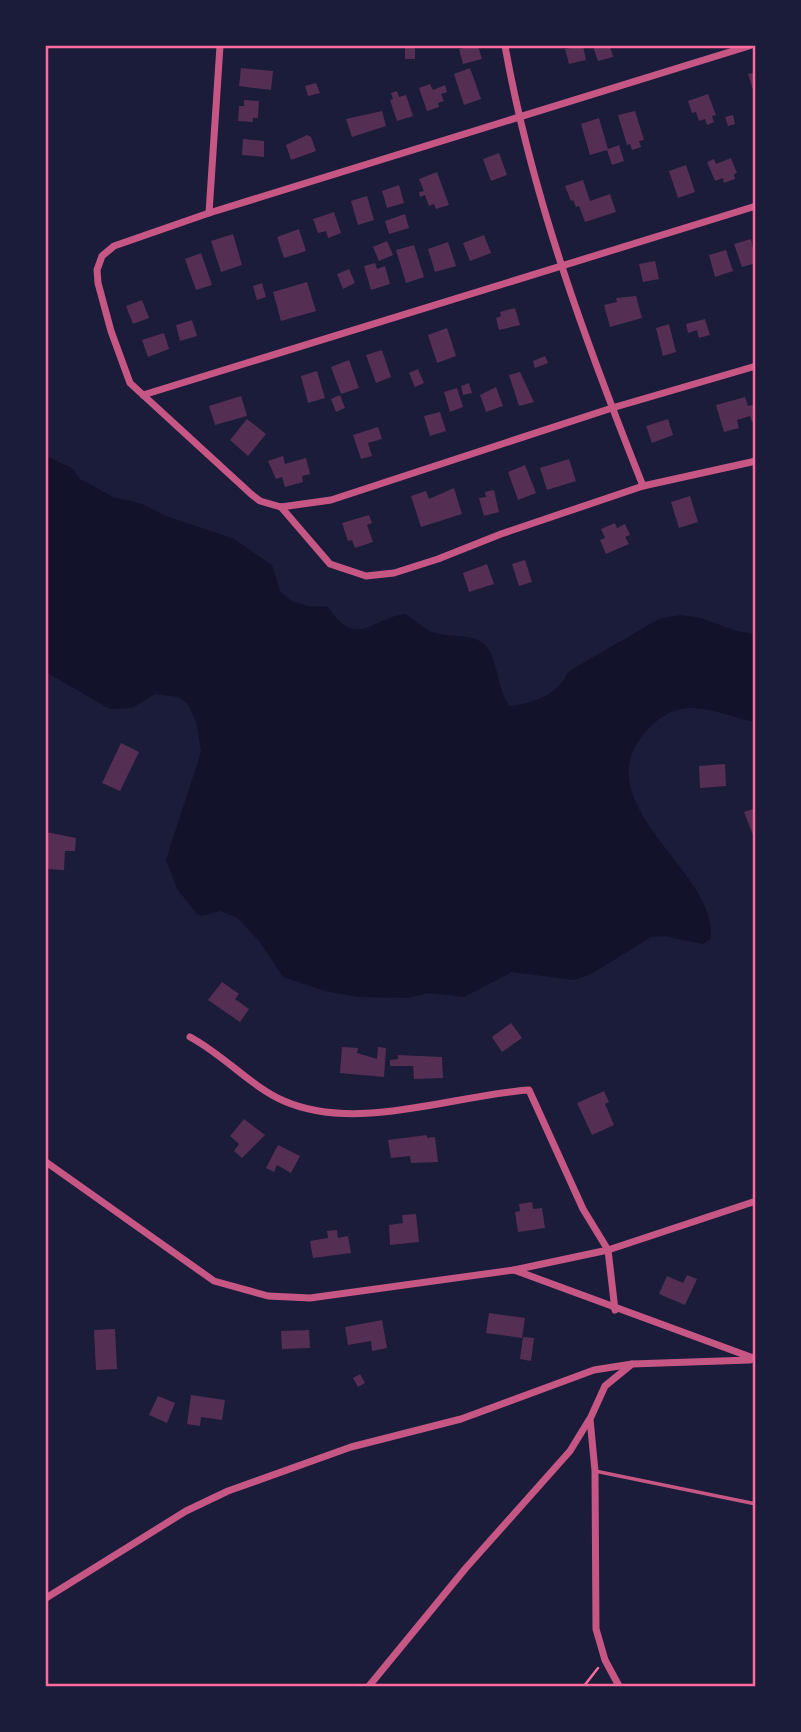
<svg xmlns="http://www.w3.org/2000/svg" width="801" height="1732" font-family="Overpass,sans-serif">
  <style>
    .water { fill: #12122b }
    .building { fill: #542f53 }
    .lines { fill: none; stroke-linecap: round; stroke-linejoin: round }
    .path { stroke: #ff6b9d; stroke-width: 2.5 }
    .service { stroke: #c65784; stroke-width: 3.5 }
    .minor { stroke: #c65784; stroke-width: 7 }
    .neatline { fill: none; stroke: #ff6b9d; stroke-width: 2.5 }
  </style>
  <rect width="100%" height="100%" fill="#1b1b3a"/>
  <path class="water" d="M46 456 72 468 80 479 113 497 142 504 166 516 234 539 272 565 280 591 291 601 308 606 328 607C357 650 370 619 405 614 414 618 423 629 432 632 452 640 480 629 491 654 499 673 498 688 509 706 525 705 545 699 557 688 563 683 565 675 571 670L659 619 681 615 701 618 736 631 755 634V722C711 713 680 690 643 735 585 806 723 877 710 939L703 944 664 936 651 937 593 973 574 980 512 972 464 997 428 993 409 998 358 997 325 991 283 977 259 941 238 918 220 911 202 916 197 914 178 890 166 860 201 752 197 724 188 704 178 697 155 694 132 708 110 709 46 672Z"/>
  <g class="building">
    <path d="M473 46H478L482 59 463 64 459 49Z"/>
    <path d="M583 46 586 60 569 64 565 49Z"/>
    <path d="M593 46H610L613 57 598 61Z"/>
    <rect x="405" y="47" width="10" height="12"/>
    <path d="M241 68 273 71 271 90 239 86Z"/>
    <path d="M470 68 481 99 464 105 454 74Z"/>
    <path d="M756 72V96H755L748 74Z"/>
    <path d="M316 83 320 93 308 96 305 86Z"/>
    <path d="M430 84 433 90 445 85 447 92 441 94 444 101 438 103 439 107 427 111 419 88Z"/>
    <path d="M397 91 399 97 406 95 413 116 397 121 390 100 393 99 391 93Z"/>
    <path d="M708 94 716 115 712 116 714 122 707 125 705 119 699 121 696 112 692 113 688 101Z"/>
    <path d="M244 100 259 101 258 118H253V122L238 121 239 106H244Z"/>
    <path d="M382 111 386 126 352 137 346 119Z"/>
    <path d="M635 111 644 140 639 141 641 147 632 150 630 144 627 145 618 115Z"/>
    <path d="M733 115 735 124 728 126 725 117Z"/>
    <path d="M599 118 608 149 619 145 624 161 612 165 607 150 590 155 581 124Z"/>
    <path d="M307 135 311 137 316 151 291 160 286 145Z"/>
    <path d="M243 139 264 141V157L242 155Z"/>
    <path d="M499 153 507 175 491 181 483 159Z"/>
    <path d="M731 158 737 173 734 174 735 179 724 183 723 178 715 181 707 162 714 159 716 164Z"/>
    <path d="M686 165 695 192 678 198 669 171Z"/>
    <path d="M437 172 449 205 436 209 434 204 429 206 425 195 420 197 419 192 424 191 419 179Z"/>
    <path d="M583 180 590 201 610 194 616 212 585 222 579 206 576 207 573 200 571 201 565 186Z"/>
    <path d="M399 185 404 203 387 208 382 191Z"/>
    <path d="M367 196 374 220 358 225 351 201Z"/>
    <path d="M334 212 341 233 328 238 326 231 318 233 313 219Z"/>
    <path d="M405 214 409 228 389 234 385 221Z"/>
    <path d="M299 229 306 251 284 258 277 237Z"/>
    <path d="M233 234 242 265 221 272 211 241Z"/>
    <path d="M484 235 491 253 470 261 463 243Z"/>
    <path d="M751 239 756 263 742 267 734 244Z"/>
    <path d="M387 241 393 255 379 261 373 247Z"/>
    <path d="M448 242 456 266 435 272 428 249Z"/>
    <path d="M414 245 424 277 406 283 396 250Z"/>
    <path d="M726 250 733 271 715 277 709 255Z"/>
    <path d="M201 253 212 285 196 290 185 259Z"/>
    <path d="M655 261 659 279 643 282 639 264Z"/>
    <path d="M375 263 377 269 385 266 390 284 371 290 364 266Z"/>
    <path d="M349 269 355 283 343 289 337 274Z"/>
    <path d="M307 282 316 311 281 321 273 292Z"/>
    <path d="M262 283 266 297 257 300 253 286Z"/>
    <path d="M636 296 642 318 610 327 604 305 617 302 616 298Z"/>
    <path d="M142 300 149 318 133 324 126 306Z"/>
    <path d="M515 308 520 325 499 330 496 318 501 316 500 312Z"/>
    <path d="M705 319 710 335 699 338 697 330 688 333 686 324Z"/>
    <path d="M192 320 197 336 180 341 176 325Z"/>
    <path d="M669 324 676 352 663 356 656 328Z"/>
    <path d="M447 328 456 356 437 363 428 335Z"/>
    <path d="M164 333 169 349 148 357 142 340Z"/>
    <path d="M382 350 391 377 376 383 366 355Z"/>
    <path d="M545 356 548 363 535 368 533 361Z"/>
    <path d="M349 360 359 388 341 394 331 367Z"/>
    <path d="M418 369 424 383 415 387 409 373Z"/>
    <path d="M317 371 325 398 308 403 301 376Z"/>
    <path d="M520 372 534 402 519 406 509 375Z"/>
    <path d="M469 383 472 393 463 395 461 386Z"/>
    <path d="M496 387 503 406 486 412 480 395Z"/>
    <path d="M457 388 463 407 450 412 444 392Z"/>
    <path d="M340 395 345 408 336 412 331 399Z"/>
    <path d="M241 396 247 416 215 425 209 406Z"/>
    <path d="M745 397 748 406 756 404V421L752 422 750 416 737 420 739 428 724 432 716 405Z"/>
    <path d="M440 412 446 431 430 436 424 416Z"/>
    <path d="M247 419 266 434 248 456 230 440Z"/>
    <path d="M668 419 673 435 652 443 646 426Z"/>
    <path d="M378 427 382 439 368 443 372 456 361 459 353 435Z"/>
    <path d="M283 456 285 464 306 458 310 474 302 476 303 482 285 487 282 477 276 479 268 461Z"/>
    <path d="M569 459 576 481 547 490 540 468Z"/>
    <path d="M525 465 536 493 518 500 508 472Z"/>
    <path d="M454 488 462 514 421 527 411 496 426 491 429 499Z"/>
    <path d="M494 490 499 512 484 516 479 498 486 497 485 492Z"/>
    <path d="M690 496 698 522 679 528 671 502Z"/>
    <path d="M369 515 372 523 367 525 373 542 355 548 352 540 348 541 342 523Z"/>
    <path d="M615 523 617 528 625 524 630 535 625 537 629 544 606 554 600 540 605 538 601 529Z"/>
    <path d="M525 560 532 582 519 586 512 564Z"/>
    <path d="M487 564 494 584 469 592 463 573Z"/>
    <path d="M121 743 139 752 120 791 102 783Z"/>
    <path d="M725 764 726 786 700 788 699 766Z"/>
    <path d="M756 808V840H755L744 812Z"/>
    <path d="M46 832 76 838 75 851H65L64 870 46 869Z"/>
    <path d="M222 982 239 994 235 999 249 1009 240 1022 208 1000Z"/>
    <path d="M511 1023 522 1038 502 1052 492 1037Z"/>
    <path d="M342 1047 358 1048 357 1053 377 1059 378 1047 386 1048 384 1077 340 1073Z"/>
    <path d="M398 1055 442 1057 443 1078 414 1079 413 1066H390V1060L398 1059Z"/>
    <path d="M604 1091 609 1102 605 1104 614 1125 592 1135 577 1103Z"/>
    <path d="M244 1119 265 1135 242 1158 234 1151 239 1144 230 1136Z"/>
    <path d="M427 1135V1138L435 1137 438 1162 411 1163 410 1156 391 1158 388 1140Z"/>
    <path d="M278 1145 300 1156 291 1173 277 1165 274 1172 266 1168Z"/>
    <path d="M532 1202 533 1209 542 1208 545 1228 518 1232 515 1212 520 1211 519 1204Z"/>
    <path d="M416 1214 419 1242 390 1245 389 1225 403 1223 402 1215Z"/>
    <path d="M337 1230 338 1238 348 1236 351 1253 313 1258 310 1241 328 1238 327 1231Z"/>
    <path d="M687 1275 697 1279 685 1305 659 1294 667 1276 683 1283Z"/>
    <path d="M489 1313 525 1318 522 1338 486 1333Z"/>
    <path d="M382 1320 387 1348 372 1351 371 1341 348 1345 345 1327Z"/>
    <path d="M115 1329 117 1369 96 1370 94 1330Z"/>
    <path d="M309 1330 310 1348 282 1349 281 1331Z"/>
    <path d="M523 1337 534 1338 531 1361 520 1359Z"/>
    <path d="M360 1374 365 1383 358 1387 353 1378Z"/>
    <path d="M191 1395 225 1400 222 1420 201 1417 200 1426 187 1424Z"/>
    <path d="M158 1396 175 1403 167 1423 149 1415Z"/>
  </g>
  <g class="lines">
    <path class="path" d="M584 1686 598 1668"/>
    <path class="service" d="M595 1471 756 1504"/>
    <g class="minor">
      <path d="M505 46C532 197 586 343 643 486"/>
      <path d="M749 46 209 213 114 246 102 256 97 270 98 283 111 331 130 383 251 494 260 501 281 507 331 500 612 408 756 366"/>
      <path d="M209 213 220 46"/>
      <path d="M143 395 756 206"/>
      <path d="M281 507 330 564 366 576 394 573 438 559 501 534 643 486 756 461"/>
      <path d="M190 1037C224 1055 250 1086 284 1101 358 1133 453 1095 529 1090L583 1209 608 1250 514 1270"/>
      <path d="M46 1162 214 1281 268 1296 310 1298 514 1270 756 1359"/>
      <path d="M615 1310 608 1250 756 1201"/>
      <path d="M46 1598 186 1511 228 1491 351 1447 461 1419 594 1370 632 1364"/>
      <path d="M369 1686 465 1569 570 1451 589 1420"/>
      <path d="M619 1686 605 1660 596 1629 595 1471 590 1419 605 1386 632 1364 750 1360"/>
    </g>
  </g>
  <rect width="801" height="1732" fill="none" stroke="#1b1b3a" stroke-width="94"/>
  <rect x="47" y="47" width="707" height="1638" class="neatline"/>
</svg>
